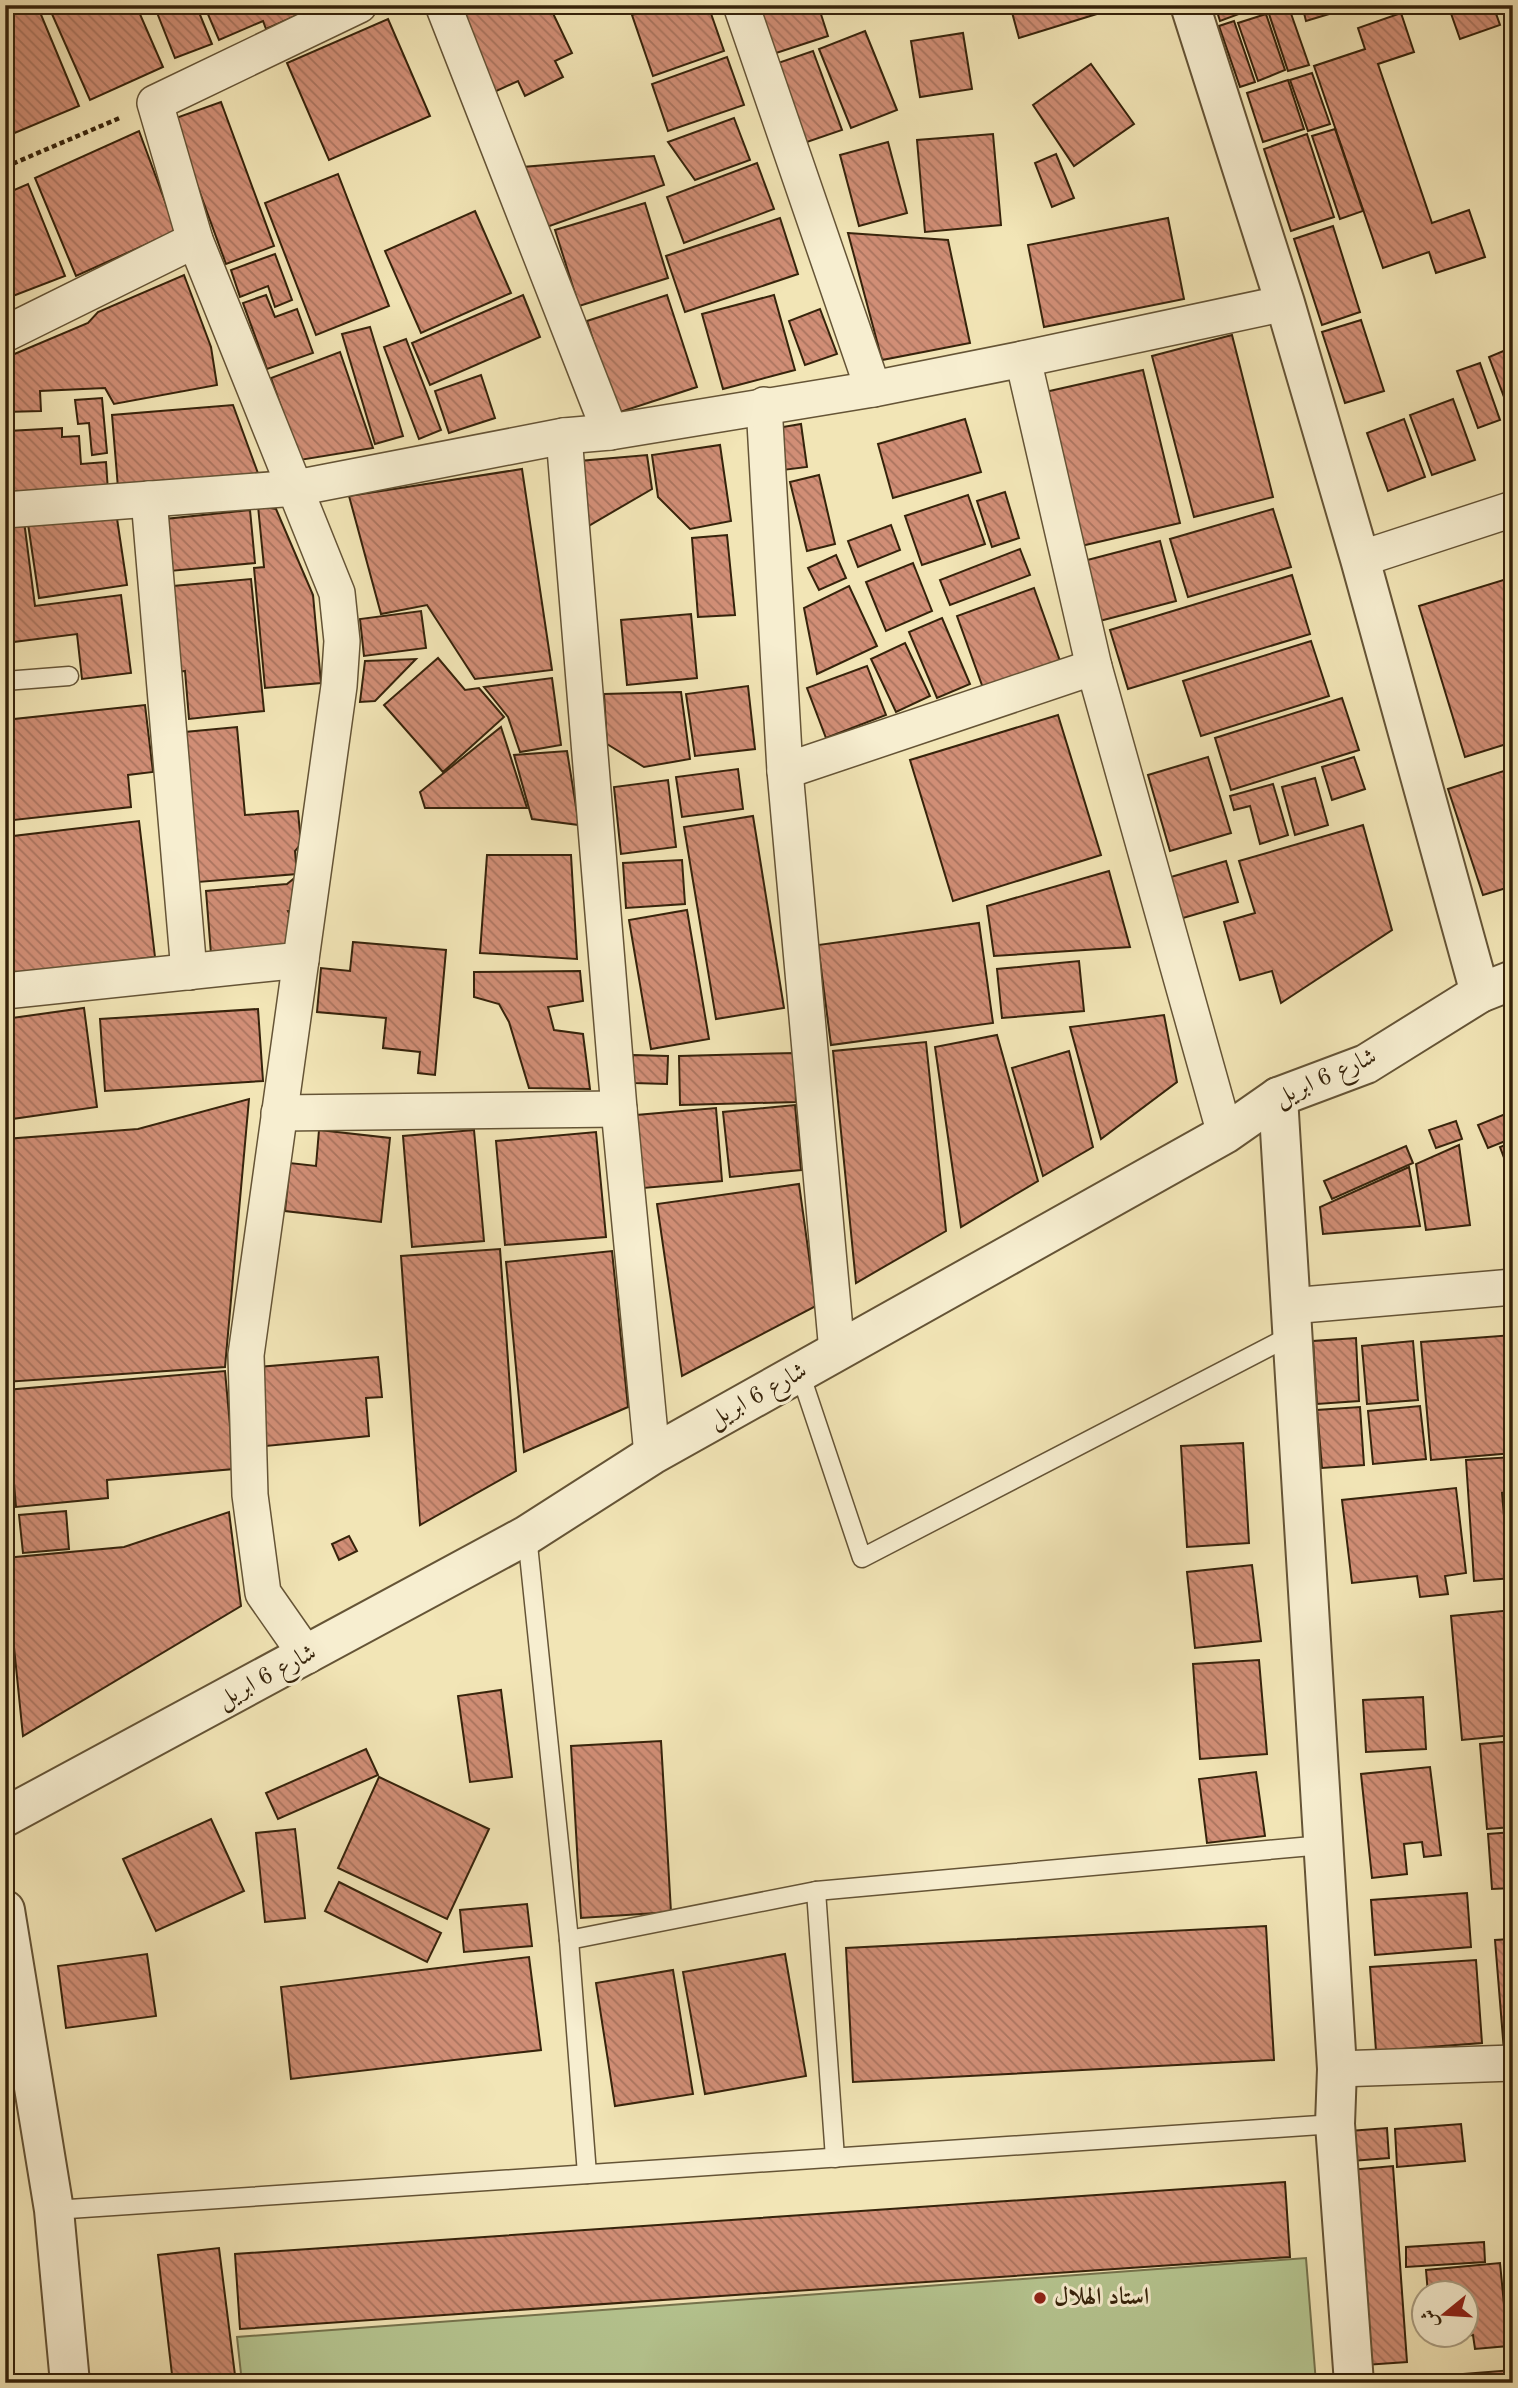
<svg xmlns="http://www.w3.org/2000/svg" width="1518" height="2388" font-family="'Old Standard TT',Amiri,serif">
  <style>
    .green { fill: #b6c691; stroke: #76744e; stroke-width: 2 }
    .building { fill: url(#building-back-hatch); stroke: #36230b; stroke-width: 2 }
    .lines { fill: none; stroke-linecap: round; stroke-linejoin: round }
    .service-casing { stroke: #655436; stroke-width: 21 }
    .minor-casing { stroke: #655436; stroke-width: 38 }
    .tertiary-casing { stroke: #655436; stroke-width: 42 }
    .path { stroke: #36230b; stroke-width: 4.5; stroke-dasharray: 5 3.5; stroke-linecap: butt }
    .service { stroke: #f7eed0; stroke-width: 18 }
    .minor { stroke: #f7eed0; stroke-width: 35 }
    .tertiary { stroke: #f7eed0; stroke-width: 38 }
    .poi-dot { fill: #8f2418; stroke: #f7eed0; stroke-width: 2.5 }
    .labels { text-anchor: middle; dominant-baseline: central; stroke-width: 6; stroke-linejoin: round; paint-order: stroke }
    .street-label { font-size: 24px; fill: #36230b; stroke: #f7eed0 }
    .poi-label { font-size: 24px; font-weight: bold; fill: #36230b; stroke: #f7eed0; text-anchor: start }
  </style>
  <defs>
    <pattern id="building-back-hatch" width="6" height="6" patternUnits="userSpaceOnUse" patternTransform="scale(1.75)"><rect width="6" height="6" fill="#d18e76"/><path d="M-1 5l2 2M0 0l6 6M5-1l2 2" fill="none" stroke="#aa745f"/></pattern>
  </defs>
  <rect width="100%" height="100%" fill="#f2e5b6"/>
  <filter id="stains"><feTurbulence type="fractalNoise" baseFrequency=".00286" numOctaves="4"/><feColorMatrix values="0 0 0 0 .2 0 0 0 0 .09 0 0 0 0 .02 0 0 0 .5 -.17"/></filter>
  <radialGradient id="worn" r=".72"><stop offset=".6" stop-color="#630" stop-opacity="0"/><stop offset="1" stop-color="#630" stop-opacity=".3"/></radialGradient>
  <path class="green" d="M1306 2258 1316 2383H242L237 2337Z"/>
  <g class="building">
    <path d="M11 5H37L79 106 5 137V8Z"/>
    <path d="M48 5H136L163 67 90 100Z"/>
    <path d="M154 5H196L212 44 175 58Z"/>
    <path d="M204 5H304L307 11 266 29 263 21 219 40Z"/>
    <path d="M447 5H549L572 53 555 61 563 77 525 96 518 81 490 94Z"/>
    <path d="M658 5H708L724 51 653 76 632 15Z"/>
    <path d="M762 5H818L828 36 770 55 755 8Z"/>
    <path d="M1010 5H1098L1100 13 1019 38Z"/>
    <path d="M1215 5H1236L1239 14 1220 21Z"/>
    <path d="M1288 5 1309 65 1288 71 1268 11Z"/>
    <path d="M1302 5H1337L1339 11 1306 21Z"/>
    <path d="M1448 5H1493L1500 25 1460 39Z"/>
    <path d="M1401 13 1414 52 1378 64 1432 223 1469 210 1485 257 1436 273 1429 252 1383 268 1314 66 1365 49 1358 28Z"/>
    <path d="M1266 14 1285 70 1258 81 1238 23Z"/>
    <path d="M388 19 430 116 329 160 287 63Z"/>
    <path d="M1234 21 1255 82 1240 87 1219 26Z"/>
    <path d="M865 31 897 110 851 128 819 49Z"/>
    <path d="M963 33 972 89 920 97 911 41Z"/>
    <path d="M813 51 842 130 804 143 775 64Z"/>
    <path d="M727 57 744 105 668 131 652 84Z"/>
    <path d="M1091 64 1134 124 1074 166 1033 105Z"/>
    <path d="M1312 73 1330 124 1308 131 1290 80Z"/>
    <path d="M1288 80 1304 129 1263 142 1247 93Z"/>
    <path d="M221 102 274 246 226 264 173 119Z"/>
    <path d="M734 118 750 160 695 180 668 142Z"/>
    <path d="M1335 129 1363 211 1340 219 1312 136Z"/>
    <path d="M139 131 176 231 76 276 35 178Z"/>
    <path d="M993 134 1001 225 925 232 917 140Z"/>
    <path d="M1307 134 1334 217 1291 231 1264 149Z"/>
    <path d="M888 142 907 213 859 226 840 155Z"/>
    <path d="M1056 154 1074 198 1052 207 1035 163Z"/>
    <path d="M654 156 664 185 544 228 523 167Z"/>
    <path d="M757 163 774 209 684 243 667 197Z"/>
    <path d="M338 174 389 306 316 335 265 203Z"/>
    <path d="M28 184 65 276 5 299V194Z"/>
    <path d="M645 203 668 278 579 306 555 230Z"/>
    <path d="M475 211 511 293 421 333 385 251Z"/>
    <path d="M780 218 798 274 685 312 666 256Z"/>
    <path d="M1168 218 1184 299 1044 327 1028 245Z"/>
    <path d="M1333 226 1360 312 1322 325 1294 239Z"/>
    <path d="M848 233 948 240 970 343 882 360Z"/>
    <path d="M275 254 292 300 275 307 268 286 240 297 231 270Z"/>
    <path d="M184 275 211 347 217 385 114 404 105 388 40 391 41 411 5 412V358L88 323 98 312Z"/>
    <path d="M266 295 275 317 297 309 313 353 267 369 243 303Z"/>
    <path d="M523 295 540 337 430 385 412 343Z"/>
    <path d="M667 295 697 387 617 413 587 321Z"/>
    <path d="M774 295 795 370 723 389 702 314Z"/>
    <path d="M820 309 837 354 805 365 789 321Z"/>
    <path d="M1361 320 1384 391 1345 403 1322 332Z"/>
    <path d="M370 327 403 436 375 444 342 334Z"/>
    <path d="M1232 335 1273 497 1194 517 1152 356Z"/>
    <path d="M406 339 441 430 419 439 384 347Z"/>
    <path d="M1513 347V421L1489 357Z"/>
    <path d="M340 352 373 448 300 460 271 378Z"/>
    <path d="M1480 363 1500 420 1478 428 1457 371Z"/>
    <path d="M1143 370 1180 523 1081 546 1045 392Z"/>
    <path d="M481 375 495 418 449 433 435 391Z"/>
    <path d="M102 398 107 453 92 455 89 423 78 424 75 400Z"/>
    <path d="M1453 399 1475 460 1432 475 1410 415Z"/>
    <path d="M233 405 259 476 118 488 112 415Z"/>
    <path d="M965 419 981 472 893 498 878 444Z"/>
    <path d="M1404 419 1425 477 1388 491 1367 433Z"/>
    <path d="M801 424 807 467 783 470 777 428Z"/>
    <path d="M62 428V437L79 436 81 464 106 462 108 491 12 498 8 431Z"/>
    <path d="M720 445 731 521 690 529 658 497 652 455Z"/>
    <path d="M647 455 652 489 585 528 579 461Z"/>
    <path d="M522 469 552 670 475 679 427 605 381 614 349 496Z"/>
    <path d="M819 475 835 544 807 551 790 482Z"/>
    <path d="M1005 492 1019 538 992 547 977 501Z"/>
    <path d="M968 495 985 544 922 565 905 516Z"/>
    <path d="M258 506 276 509 313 595 321 683 265 688 254 568 264 567Z"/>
    <path d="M1273 509 1291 567 1188 597 1170 539Z"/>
    <path d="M250 510 255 563 170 571 165 519Z"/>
    <path d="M116 512 127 585 39 598 28 524Z"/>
    <path d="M24 521 35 606 121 595 131 673 82 679 77 634 5 643V523Z"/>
    <path d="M891 525 900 550 858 567 848 541Z"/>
    <path d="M727 535 735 615 698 617 692 538Z"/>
    <path d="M1160 541 1176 601 1092 623 1076 563Z"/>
    <path d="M1020 549 1030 575 950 605 940 580Z"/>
    <path d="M836 555 846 578 819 590 808 568Z"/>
    <path d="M913 563 932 611 886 631 866 582Z"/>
    <path d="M1292 575 1310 634 1128 689 1110 630Z"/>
    <path d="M1513 577V742L1465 757 1419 606Z"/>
    <path d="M251 579 264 711 189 719 185 671 170 673 162 587Z"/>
    <path d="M849 586 877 646 817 674 804 608Z"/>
    <path d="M1034 588 1060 661 983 688 957 616Z"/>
    <path d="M421 611 426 648 364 656 360 619Z"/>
    <path d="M691 614 697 678 627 685 621 620Z"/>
    <path d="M942 618 970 684 937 698 909 632Z"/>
    <path d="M1311 641 1329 696 1201 736 1183 681Z"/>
    <path d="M905 643 930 696 896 712 871 659Z"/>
    <path d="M438 658 465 690 479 688 504 717 443 772 384 705Z"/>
    <path d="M416 659 375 701 360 702 365 661Z"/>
    <path d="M867 666 886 715 826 738 807 688Z"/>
    <path d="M552 678 561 745 520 752 508 717 484 687Z"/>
    <path d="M748 686 755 749 695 756 686 694Z"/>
    <path d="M681 692 690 759 644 767 607 744 604 694Z"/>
    <path d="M1342 698 1359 750 1231 790 1215 738Z"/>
    <path d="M145 705 153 772 128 775 131 807 5 821V720Z"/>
    <path d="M1058 715 1101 855 953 901 910 760Z"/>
    <path d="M237 727 245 815 298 811 301 844 295 851 297 874 198 882 185 732Z"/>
    <path d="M501 727 527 808H425L420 792Z"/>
    <path d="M567 751 579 825 532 819 514 755Z"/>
    <path d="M1208 757 1231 833 1170 851 1148 775Z"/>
    <path d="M1354 757 1365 789 1332 800 1322 767Z"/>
    <path d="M1513 768V886L1483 895 1448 789Z"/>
    <path d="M738 769 743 809 682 817 676 777Z"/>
    <path d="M1315 778 1328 825 1295 835 1282 787Z"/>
    <path d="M668 780 676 847 621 854 614 787Z"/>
    <path d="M1273 784 1288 835 1260 844 1250 806 1234 810 1230 796Z"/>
    <path d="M753 816 784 1008 716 1019 684 827Z"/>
    <path d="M139 821 155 957 5 974V837Z"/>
    <path d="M1363 825 1392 930 1281 1003 1272 971 1240 980 1224 922 1255 913 1239 861Z"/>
    <path d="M487 855H571L577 959 480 953Z"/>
    <path d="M682 860 685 904 626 908 623 863Z"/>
    <path d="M1226 861 1238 902 1176 920 1164 879Z"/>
    <path d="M1109 871 1130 947 994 956 987 906Z"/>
    <path d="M302 872 298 910 288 911 294 922 296 946 211 954 206 891 287 884Z"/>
    <path d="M687 910 709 1039 651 1049 629 920Z"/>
    <path d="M979 923 993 1023 831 1045 818 945Z"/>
    <path d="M353 942 446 950 435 1075 418 1073 420 1052 383 1048 386 1018 317 1012 321 968 350 971Z"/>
    <path d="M1079 961 1084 1011 1002 1018 997 969Z"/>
    <path d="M580 971 583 1001 548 1007 554 1030 583 1034 590 1089 529 1088 509 1022 499 1004 474 997V972Z"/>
    <path d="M84 1008 97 1107 5 1120V1019Z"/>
    <path d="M258 1009 263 1081 105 1091 100 1019Z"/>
    <path d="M1164 1015 1177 1082 1101 1139 1070 1027Z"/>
    <path d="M997 1035 1038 1181 961 1227 935 1047Z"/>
    <path d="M926 1042 946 1231 856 1283 833 1051Z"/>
    <path d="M1069 1051 1093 1147 1043 1176 1012 1068Z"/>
    <path d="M794 1053 796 1102 680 1105 679 1056Z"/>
    <path d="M633 1055 668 1056 667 1084 633 1083Z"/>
    <path d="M249 1099 225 1367 5 1382V1139L138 1129Z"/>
    <path d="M795 1105 801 1170 730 1177 723 1112Z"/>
    <path d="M716 1108 722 1181 632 1189 625 1116Z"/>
    <path d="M1513 1111V1138L1488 1148 1478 1125Z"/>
    <path d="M1456 1121 1462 1139 1436 1148 1429 1130Z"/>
    <path d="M319 1130 390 1138 381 1222 285 1211 290 1163 316 1166Z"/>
    <path d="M474 1130 484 1241 412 1247 403 1136Z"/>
    <path d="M596 1132 606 1237 505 1245 496 1141Z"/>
    <path d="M1513 1142V1161L1506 1163 1500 1147Z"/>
    <path d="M1459 1145 1470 1225 1426 1230 1416 1164Z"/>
    <path d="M1406 1146 1413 1163 1332 1199 1324 1181Z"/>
    <path d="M1409 1167 1420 1226 1323 1234 1320 1207Z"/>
    <path d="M799 1184 816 1306 682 1376 657 1204Z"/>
    <path d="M500 1249 516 1471 420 1525 401 1256Z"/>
    <path d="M612 1251 628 1407 524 1452 506 1262Z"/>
    <path d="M1513 1335V1453L1431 1460 1421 1342Z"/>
    <path d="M1356 1338 1359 1401 1317 1404 1313 1341Z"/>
    <path d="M1413 1341 1418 1400 1367 1404 1362 1346Z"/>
    <path d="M378 1357 382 1397 366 1398 369 1436 266 1446 258 1367Z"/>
    <path d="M225 1371 234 1469 107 1480 108 1498 16 1507 6 1390Z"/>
    <path d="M1420 1406 1426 1459 1373 1464 1368 1411Z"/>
    <path d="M1360 1407 1364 1465 1322 1468 1317 1410Z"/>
    <path d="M1243 1443 1249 1543 1187 1547 1181 1446Z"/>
    <path d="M1513 1457V1492L1502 1493 1506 1538 1513 1537V1578L1474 1581 1466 1460Z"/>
    <path d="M1456 1488 1466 1573 1445 1576 1448 1594 1420 1597 1417 1576 1352 1583 1342 1500Z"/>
    <path d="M1513 1494V1534H1508L1506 1495Z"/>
    <path d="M66 1511 69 1549 23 1553 19 1515Z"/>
    <path d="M229 1512 241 1606 23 1736 5 1558 124 1547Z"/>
    <path d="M349 1536 357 1551 339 1560 332 1544Z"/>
    <path d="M1252 1565 1261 1641 1195 1648 1187 1572Z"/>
    <path d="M1513 1610V1735L1462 1740 1451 1616Z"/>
    <path d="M1259 1660 1267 1754 1200 1759 1193 1664Z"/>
    <path d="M501 1690 512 1777 470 1782 458 1696Z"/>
    <path d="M1423 1697 1426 1749 1366 1752 1363 1700Z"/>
    <path d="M661 1741 671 1912 581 1918 571 1746Z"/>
    <path d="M1513 1741V1827L1487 1829 1480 1744Z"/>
    <path d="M366 1749 378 1775 278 1819 266 1793Z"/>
    <path d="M1430 1767 1441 1855 1424 1857 1422 1842 1404 1844 1407 1874 1372 1878 1361 1774Z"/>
    <path d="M1256 1772 1265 1836 1207 1843 1199 1779Z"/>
    <path d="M379 1777 489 1829 447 1919 338 1868Z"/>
    <path d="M211 1819 244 1891 156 1931 123 1859Z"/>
    <path d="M295 1829 305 1918 265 1922 256 1833Z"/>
    <path d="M1513 1832V1888L1492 1889 1488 1834Z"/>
    <path d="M339 1882 441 1933 427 1962 325 1911Z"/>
    <path d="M1467 1893 1471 1947 1375 1955 1371 1900Z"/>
    <path d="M527 1904 532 1946 464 1952 460 1910Z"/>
    <path d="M1266 1926 1274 2060 853 2082 846 1948Z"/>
    <path d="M1510 1939 1513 2051H1504L1495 1940Z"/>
    <path d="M147 1954 156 2016 66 2028 58 1966Z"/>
    <path d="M785 1954 806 2076 705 2094 683 1972Z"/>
    <path d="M529 1957 541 2050 291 2079 281 1987Z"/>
    <path d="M1476 1960 1482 2043 1376 2051 1370 1967Z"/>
    <path d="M673 1970 693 2094 615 2106 596 1983Z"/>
    <path d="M1461 2124 1465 2161 1397 2167 1395 2129Z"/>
    <path d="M1387 2128 1389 2158 1352 2161 1350 2131Z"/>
    <path d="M1393 2166 1407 2362 1365 2365 1350 2170Z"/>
    <path d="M1285 2182 1290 2257 240 2329 235 2254Z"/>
    <path d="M1484 2242 1485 2262 1406 2267V2247Z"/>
    <path d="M219 2248 236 2383H173L158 2255Z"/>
    <path d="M1500 2263 1508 2346 1475 2349 1473 2335 1433 2339 1432 2336H1466V2294H1428L1426 2270Z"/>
    <path d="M1513 2370V2383H1401L1400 2379Z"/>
  </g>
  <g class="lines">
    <defs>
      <g id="service">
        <path d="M5 681 69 676"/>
        <path d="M800 1373 862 1558 1292 1335"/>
        <path d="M527 1535 569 1940 587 2174"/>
        <path d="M816 1891 835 2158"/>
        <path d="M569 1940 816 1891 1323 1845"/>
        <path d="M54 2210 1335 2124"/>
      </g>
      <g id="minor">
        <path d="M443 5 610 432"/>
        <path d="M741 5 873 389"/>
        <path d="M5 334 195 240"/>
        <path d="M1023 359 1094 667 1225 1134"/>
        <path d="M764 405 785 771 837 1352"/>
        <path d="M564 436 619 1109 652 1455"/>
        <path d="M149 499 189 972"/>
        <path d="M5 510 296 488 564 436 610 432 873 389 1023 359 1285 303"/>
        <path d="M1360 559 1513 509"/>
        <path d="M785 771 1094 667"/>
        <path d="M5 991 301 960"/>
        <path d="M279 1113 619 1109"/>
        <path d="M1290 1306 1513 1287"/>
        <path d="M307 1656 263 1593 250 1495 246 1355 339 686 342 641 337 593 195 240 155 103 359 5"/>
        <path d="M1337 2069 1513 2063"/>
      </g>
      <g id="tertiary">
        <path d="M1190 5 1285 303 1360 559 1480 993"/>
        <path d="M1278 1097 1337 2069 1335 2124 1354 2383"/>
        <path d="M5 1817 527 1535 652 1455 1225 1134 1278 1097 1366 1064 1480 993 1513 980"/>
        <path d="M5 1910 54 2210 70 2383"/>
      </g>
    </defs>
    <use href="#service" class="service-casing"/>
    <use href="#minor" class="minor-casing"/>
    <use href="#tertiary" class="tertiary-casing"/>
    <path class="path" d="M5 167 122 117"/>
    <use href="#service" class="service"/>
    <use href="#minor" class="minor"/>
    <use href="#tertiary" class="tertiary"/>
  </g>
  <circle class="poi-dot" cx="1040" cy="2298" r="7"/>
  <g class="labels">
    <g class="street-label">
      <text transform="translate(1326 1078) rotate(-24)">شارع 6 ابريل</text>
      <text transform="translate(758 1396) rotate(-29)">شارع 6 ابريل</text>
      <text transform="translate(267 1677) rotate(-28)">شارع 6 ابريل</text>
    </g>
    <g class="poi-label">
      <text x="1054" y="2298">استاد الهلال</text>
    </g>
  </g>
  <rect width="1518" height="2388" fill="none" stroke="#f2e5b6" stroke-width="28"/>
  <rect x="7" y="7" width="1504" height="2374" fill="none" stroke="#36230b" stroke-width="3.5"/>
  <rect x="14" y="14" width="1490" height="2360" fill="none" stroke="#36230b" stroke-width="2"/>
  <g transform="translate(1445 2314) rotate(252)"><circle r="33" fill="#f7eed0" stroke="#aa9d81" stroke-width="2"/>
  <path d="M0-5L12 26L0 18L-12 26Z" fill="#8f2418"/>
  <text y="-10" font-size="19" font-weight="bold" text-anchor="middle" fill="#36230b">ش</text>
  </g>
  <rect width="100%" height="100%" filter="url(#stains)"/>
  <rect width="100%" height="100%" fill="url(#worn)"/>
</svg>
